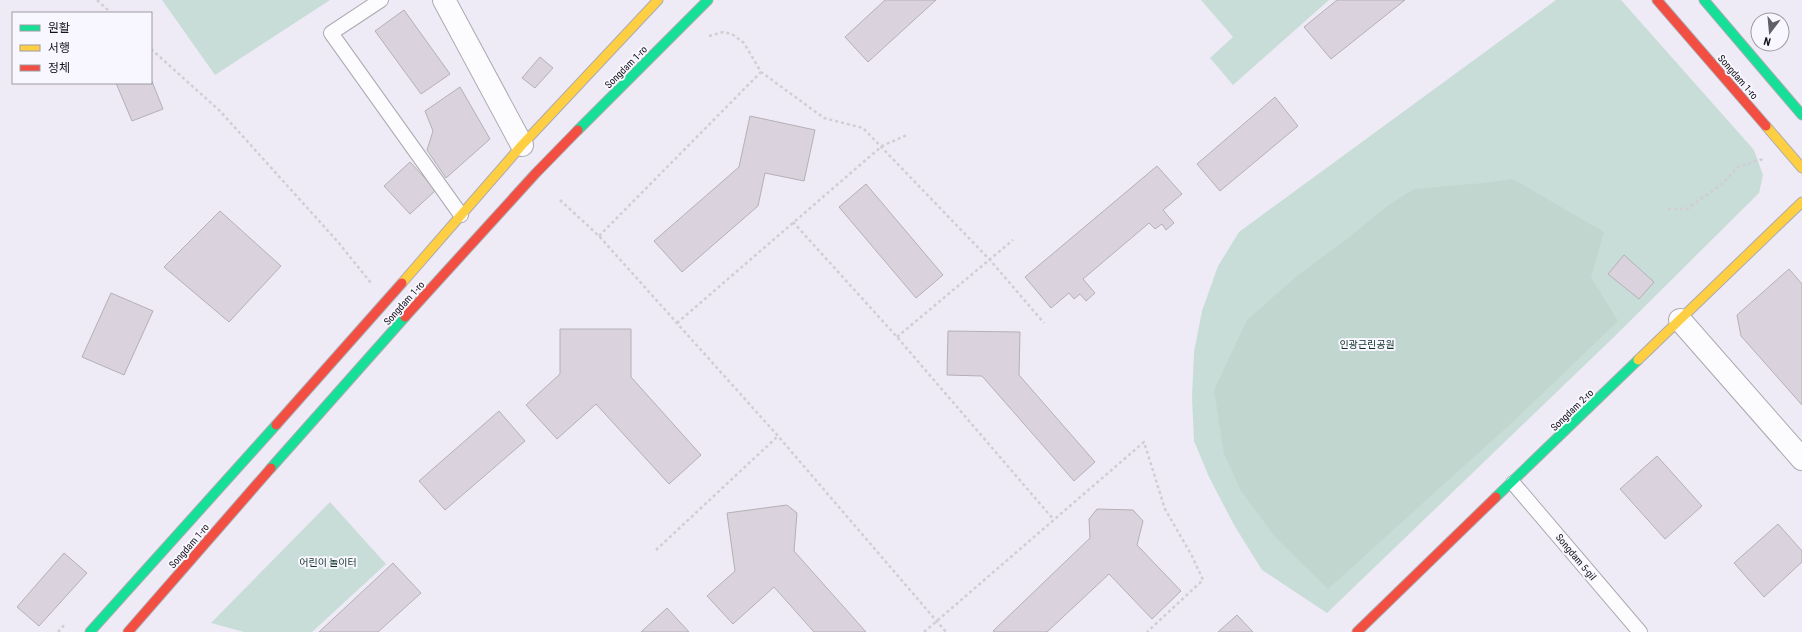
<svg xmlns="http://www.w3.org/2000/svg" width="1802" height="632" font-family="'Roboto Condensed','Noto Sans KR',sans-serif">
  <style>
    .green { fill: #c8ddd7 }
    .forest { fill: #c0d6cf }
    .building { fill: #dad2dd; stroke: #b4b0b7 }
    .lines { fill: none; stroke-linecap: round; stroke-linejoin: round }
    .lane-casing { stroke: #abaab1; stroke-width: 16 }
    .street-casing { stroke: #abaab1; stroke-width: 24 }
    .fast-casing { stroke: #abaab1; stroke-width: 11 }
    .slow-casing { stroke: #abaab1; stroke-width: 11 }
    .jam-casing { stroke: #abaab1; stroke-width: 11 }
    .path { stroke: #d0ced2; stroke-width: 2.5; stroke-dasharray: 3 3; stroke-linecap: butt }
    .lane { stroke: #fcfcfe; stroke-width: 14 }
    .street { stroke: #fcfcfe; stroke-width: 22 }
    .fast { stroke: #16e098; stroke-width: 9 }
    .slow { stroke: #ffcf43; stroke-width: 9 }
    .jam { stroke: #f24e42; stroke-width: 9 }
    .labels { text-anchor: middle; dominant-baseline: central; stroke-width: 4; stroke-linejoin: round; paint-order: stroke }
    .street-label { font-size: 10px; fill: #151319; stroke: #f8f6fe }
    .park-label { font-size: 10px; fill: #0d3223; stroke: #f8f6fe }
  </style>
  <rect width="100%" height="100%" fill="#eeebf6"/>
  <g class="green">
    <path d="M162 0H330L215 75Z"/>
    <path d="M1201 0H1329L1233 85 1210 58 1233 37Z"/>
    <path d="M1556 0H1621L1754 150 1763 175 1759 193 1616 335 1327 613 1262 570 1234 525 1209 477 1194 441 1192 397 1194 352 1202 311 1218 266 1239 232Z"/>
    <path d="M330 502 386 564 312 632H244L211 623Z"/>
  </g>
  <path class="forest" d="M1513 179 1604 232 1591 277 1618 321 1516 419 1328 589 1276 538 1241 491 1224 454 1214 390 1247 320 1298 275 1351 236 1387 206 1414 189 1483 183Z"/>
  <g class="building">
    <path d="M885 0H936L868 62 845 37Z"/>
    <path d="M1337 0H1405L1331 59 1304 27Z"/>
    <path d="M404 10 450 74 421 94 375 31Z"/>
    <path d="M540 57 553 68 535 88 522 78Z"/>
    <path d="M151 79 163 109 132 121 116 83H151Z"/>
    <path d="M460 87 490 139 446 178 427 150 433 131 425 111Z"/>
    <path d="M1275 97 1298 126 1220 191 1197 164Z"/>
    <path d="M750 116 815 130 804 181 765 173 758 206 682 272 654 241 739 167Z"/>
    <path d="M410 162 436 190 410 214 384 186Z"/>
    <path d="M1157 166 1182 194 1163 210 1174 223 1166 230 1162 224 1155 229 1149 223 1083 279 1095 293 1086 301 1080 294 1074 299 1069 293 1051 308 1025 277Z"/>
    <path d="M866 184 943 275 916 298 839 207Z"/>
    <path d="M220 211 281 266 229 322 164 267Z"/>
    <path d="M1624 255 1654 282 1639 299 1608 274Z"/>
    <path d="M1789 269 1802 284V405L1741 336 1737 315Z"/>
    <path d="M111 293 153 311 124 375 82 357Z"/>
    <path d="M560 329H631V377L701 455 669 484 596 404 557 439 526 405 560 374Z"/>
    <path d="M948 331 1020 332 1019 375 1095 462 1074 481 982 376 947 375Z"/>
    <path d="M499 411 525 441 445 510 419 481Z"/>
    <path d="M1657 456 1702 506 1665 539 1620 489Z"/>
    <path d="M787 505 797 513 794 551 866 632H814L774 587 733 624 707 596 735 571 727 513Z"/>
    <path d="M1097 509 1133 510 1143 521 1137 545 1181 591 1152 619 1109 574 1047 632H995L993 631 1090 538 1089 519Z"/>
    <path d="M1778 524 1802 551V562L1764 597 1734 563Z"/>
    <path d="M64 553 87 573 39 626 17 607Z"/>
    <path d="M393 563 421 593 378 632H319Z"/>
    <path d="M667 608 689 632H641Z"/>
    <path d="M1237 615 1253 632H1218Z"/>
  </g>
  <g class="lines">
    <defs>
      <g id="lane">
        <path d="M381 0 331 33 461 215"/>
        <path d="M1513 483 1640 632"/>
      </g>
      <g id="street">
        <path d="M444 0 522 145"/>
        <path d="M1680 320 1802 459"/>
      </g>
      <g id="fast">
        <path d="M1704 0 1802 115"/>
        <path d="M578 130 708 0"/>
        <path d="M271 468 405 317"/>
        <path d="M1496 497 1638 360"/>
        <path d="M90 632 276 425"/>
      </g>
      <g id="slow">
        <path d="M1766 126 1802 168"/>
        <path d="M402 283 522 145 658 0"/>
        <path d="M1638 360 1802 202"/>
      </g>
      <g id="jam">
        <path d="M1657 0 1766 126"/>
        <path d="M405 317 536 173 578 130"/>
        <path d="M276 425 402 283"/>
        <path d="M128 632 271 468"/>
        <path d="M1357 632 1496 497"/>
      </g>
    </defs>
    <use href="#lane" class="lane-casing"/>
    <use href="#street" class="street-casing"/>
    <use href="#fast" class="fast-casing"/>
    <use href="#slow" class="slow-casing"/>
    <use href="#jam" class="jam-casing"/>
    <g class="path">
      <path d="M97 0 111 13"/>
      <path d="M709 36 723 32 732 34 744 43 761 72 824 118 863 128 990 260 1044 323"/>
      <path d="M151 49 220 111 338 242 371 283"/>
      <path d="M560 200 599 236 778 436 946 632"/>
      <path d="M1668 209H1687L1722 184 1738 167 1763 159"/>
      <path d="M793 222 897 337 1054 520"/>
      <path d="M599 236 761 72"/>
      <path d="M677 323 882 146 907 135"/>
      <path d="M897 337 1013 240"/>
      <path d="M656 550 778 436"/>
      <path d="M58 632 66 623"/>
      <path d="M924 632 1144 442 1165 509 1192 556 1203 580 1147 632"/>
    </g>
    <use href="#lane" class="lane"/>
    <use href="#street" class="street"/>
    <use href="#fast" class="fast"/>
    <use href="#slow" class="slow"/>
    <use href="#jam" class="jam"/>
  </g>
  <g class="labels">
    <g class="street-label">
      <text transform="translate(626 67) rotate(-45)">Songdam 1-ro</text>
      <text transform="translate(1738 77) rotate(49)">Songdam 1-ro</text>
      <text transform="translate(404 303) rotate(-48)">Songdam 1-ro</text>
      <text transform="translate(1572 410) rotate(-44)">Songdam 2-ro</text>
      <text transform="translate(189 546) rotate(-49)">Songdam 1-ro</text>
      <text transform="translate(1576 557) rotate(50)">Songdam 5-gil</text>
    </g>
    <g class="park-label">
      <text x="1367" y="344">인광근린공원</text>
      <text x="328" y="562">어린이 놀이터</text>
    </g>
  </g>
  <rect x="12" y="12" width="140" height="72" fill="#f8f6fe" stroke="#9d9ba2"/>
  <rect x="20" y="25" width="20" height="6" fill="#16e098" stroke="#9d9ba2"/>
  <text x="48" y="32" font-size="12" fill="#151319">원활</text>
  <rect x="20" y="45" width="20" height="6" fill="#ffcf43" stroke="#9d9ba2"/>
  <text x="48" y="52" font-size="12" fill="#151319">서행</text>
  <rect x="20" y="65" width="20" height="6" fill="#f24e42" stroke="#9d9ba2"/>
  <text x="48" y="72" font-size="12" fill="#151319">정체</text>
  <g transform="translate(1770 32) rotate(196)"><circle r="19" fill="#f8f6fe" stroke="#9d9ba2"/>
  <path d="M0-3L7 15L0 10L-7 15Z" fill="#615f66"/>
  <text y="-6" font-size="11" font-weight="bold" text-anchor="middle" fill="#151319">N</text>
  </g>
</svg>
